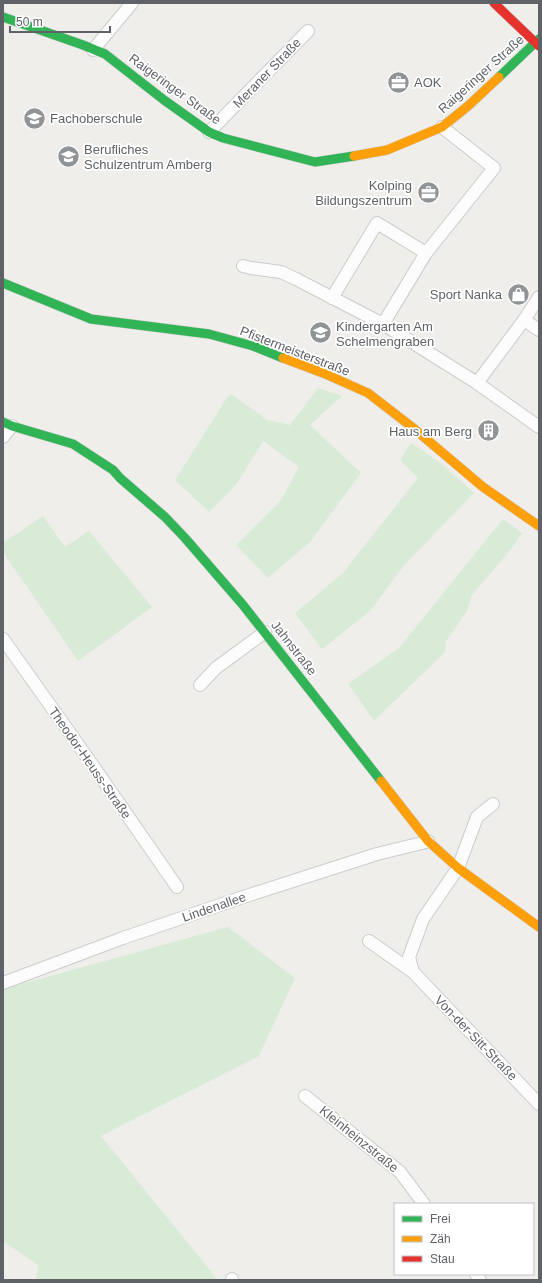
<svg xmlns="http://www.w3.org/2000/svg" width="542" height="1283" font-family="Arial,sans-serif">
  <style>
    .green { fill: #d8ebd6 }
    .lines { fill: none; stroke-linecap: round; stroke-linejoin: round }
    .street-casing { stroke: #cbcccc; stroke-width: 14 }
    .fast-casing { stroke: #cacacb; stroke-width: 10 }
    .slow-casing { stroke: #cacacb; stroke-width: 10 }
    .jam-casing { stroke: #cacacb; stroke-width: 10 }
    .street { stroke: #fdfcfc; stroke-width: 12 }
    .fast { stroke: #30b455; stroke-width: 9 }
    .slow { stroke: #ff9f0a; stroke-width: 9 }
    .jam { stroke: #e5322d; stroke-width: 9 }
    .labels { text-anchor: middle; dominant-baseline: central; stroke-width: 3.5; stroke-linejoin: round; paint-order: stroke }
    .street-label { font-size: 13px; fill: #5f6368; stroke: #fff }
    .poi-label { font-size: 13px; fill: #5f6368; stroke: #fff; text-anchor: start }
  </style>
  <rect width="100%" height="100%" fill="#efeeea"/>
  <g class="green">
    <path d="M318 388 342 396 310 425 361 473 310 542 268 578 236 545 281 500 299 467 263 441 236 485 209 512 175 480 228 396 231 394 267 420 290 425Z"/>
    <path d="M411 443 443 465 474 493 405 564 370 611 322 649 295 613 343 573 418 478 400 460Z"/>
    <path d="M43 516 65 547 89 531 152 607 78 661 3 552V543Z"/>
    <path d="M503 519 522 533 511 549 472 595 467 611 446 641 445 652 374 721 348 684 399 648Z"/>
    <path d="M228 927 295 978 259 1056 101 1136 218 1280H36L38 1265 3 1241V989Z"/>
  </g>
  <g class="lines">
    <defs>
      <g id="street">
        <path d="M93 50 132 3"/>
        <path d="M209 132 308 31"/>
        <path d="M243 266 251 268 281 272 296 279 383 324 477 383 539 427"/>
        <path d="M332 298 377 223 426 253"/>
        <path d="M524 320 539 330"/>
        <path d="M383 324 426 253 494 168 442 127"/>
        <path d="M477 383 524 320 539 297"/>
        <path d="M3 437 12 426"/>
        <path d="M3 639 89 760 177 887"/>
        <path d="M200 685 216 668 265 632"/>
        <path d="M369 941 413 972 539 1104"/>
        <path d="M413 972 409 957 423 919 458 868 477 817 493 804"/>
        <path d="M3 983 123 938 240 898 377 854 422 843 428 841"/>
        <path d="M305 1096 400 1172 424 1204"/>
        <path d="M476 1274 480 1280"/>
        <path d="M232 1279V1280"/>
      </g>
      <g id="fast">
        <path d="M3 17 83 45 105 54 164 100 209 132 223 138 315 162 354 156"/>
        <path d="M499 77 539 39"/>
        <path d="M3 283 91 319 209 334 253 346 283 358"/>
        <path d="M3 422 12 426 73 444 113 470 120 478 165 517 185 538 243 605 381 781"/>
      </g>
      <g id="slow">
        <path d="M354 156 387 150 442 127 468 106 499 77"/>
        <path d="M283 358 323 373 368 393 412 427 483 487 539 526"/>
        <path d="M381 781 428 841 458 868 539 927"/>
      </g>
      <path id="jam" d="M494 3 539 46"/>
    </defs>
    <use href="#street" class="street-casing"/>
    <use href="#fast" class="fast-casing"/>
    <use href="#slow" class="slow-casing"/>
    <use href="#jam" class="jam-casing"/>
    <use href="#street" class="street"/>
    <use href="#fast" class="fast"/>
    <use href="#slow" class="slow"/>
    <use href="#jam" class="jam"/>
  </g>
  <defs>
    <symbol id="office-disc" viewBox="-11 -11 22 22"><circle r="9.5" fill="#919496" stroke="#fff"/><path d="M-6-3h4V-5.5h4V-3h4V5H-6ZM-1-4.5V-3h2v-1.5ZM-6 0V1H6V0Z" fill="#fff"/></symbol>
    <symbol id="school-disc" viewBox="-11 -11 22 22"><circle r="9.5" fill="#919496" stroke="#fff"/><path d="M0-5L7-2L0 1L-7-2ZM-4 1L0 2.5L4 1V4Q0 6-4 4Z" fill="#fff"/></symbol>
    <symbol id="shop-disc" viewBox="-11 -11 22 22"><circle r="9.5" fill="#919496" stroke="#fff"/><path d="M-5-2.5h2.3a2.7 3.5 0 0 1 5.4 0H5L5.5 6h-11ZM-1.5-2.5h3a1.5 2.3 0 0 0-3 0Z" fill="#fff"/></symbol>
    <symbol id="building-disc" viewBox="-11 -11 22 22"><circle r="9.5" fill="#919496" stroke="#fff"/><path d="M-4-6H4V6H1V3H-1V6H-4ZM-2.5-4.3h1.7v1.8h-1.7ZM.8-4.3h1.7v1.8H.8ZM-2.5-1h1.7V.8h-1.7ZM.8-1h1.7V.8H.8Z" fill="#fff"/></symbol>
  </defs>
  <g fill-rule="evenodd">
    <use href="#office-disc" x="386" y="70" width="25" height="25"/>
    <use href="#school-disc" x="22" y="106" width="25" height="25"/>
    <use href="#school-disc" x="56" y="144" width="25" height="25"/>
    <use href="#office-disc" x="416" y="180" width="25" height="25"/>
    <use href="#shop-disc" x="506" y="282" width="25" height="25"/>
    <use href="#school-disc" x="308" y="320" width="25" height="25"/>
    <use href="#building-disc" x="476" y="418" width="25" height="25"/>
  </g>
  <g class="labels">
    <g class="street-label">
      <text transform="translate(267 73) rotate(-46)">Meraner Straße</text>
      <text transform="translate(481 74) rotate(-42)">Raigeringer Straße</text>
      <text transform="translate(175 89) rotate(36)">Raigeringer Straße</text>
      <text transform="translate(295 351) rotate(21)">Pfistermeisterstraße</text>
      <text transform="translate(294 648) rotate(52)">Jahnstraße</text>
      <text transform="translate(90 763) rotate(55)">Theodor-Heuss-Straße</text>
      <text transform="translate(214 907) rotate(-19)">Lindenallee</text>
      <text transform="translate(476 1038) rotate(46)">Von-der-Sitt-Straße</text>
      <text transform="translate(359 1139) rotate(39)">Kleinheinzstraße</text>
    </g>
    <g class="poi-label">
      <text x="414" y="82">AOK</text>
      <text x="50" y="118">Fachoberschule</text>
      <text x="84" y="149">Berufliches<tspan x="84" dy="15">Schulzentrum Amberg</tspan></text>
      <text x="412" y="185" text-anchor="end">Kolping<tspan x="412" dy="15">Bildungszentrum</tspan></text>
      <text x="502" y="294" text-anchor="end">Sport Nanka</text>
      <text x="336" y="326">Kindergarten Am<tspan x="336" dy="15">Schelmengraben</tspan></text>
      <text x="472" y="431" text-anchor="end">Haus am Berg</text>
    </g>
  </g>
  <rect width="542" height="1283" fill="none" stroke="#5f6368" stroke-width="8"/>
  <rect x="394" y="1203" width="140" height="72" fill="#ffffff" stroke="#bfc1c3"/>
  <rect x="402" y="1216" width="20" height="6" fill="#30b455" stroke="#bfc1c3"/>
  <text x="430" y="1223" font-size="12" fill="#5f6368">Frei</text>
  <rect x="402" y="1236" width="20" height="6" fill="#ff9f0a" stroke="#bfc1c3"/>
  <text x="430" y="1243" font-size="12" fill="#5f6368">Zäh</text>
  <rect x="402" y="1256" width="20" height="6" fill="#e5322d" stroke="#bfc1c3"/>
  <text x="430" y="1263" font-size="12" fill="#5f6368">Stau</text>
  <path d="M10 26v6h100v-6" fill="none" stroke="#5f6368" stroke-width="2"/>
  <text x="16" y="26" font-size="12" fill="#5f6368" stroke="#ffffff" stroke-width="3" paint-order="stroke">50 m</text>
</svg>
